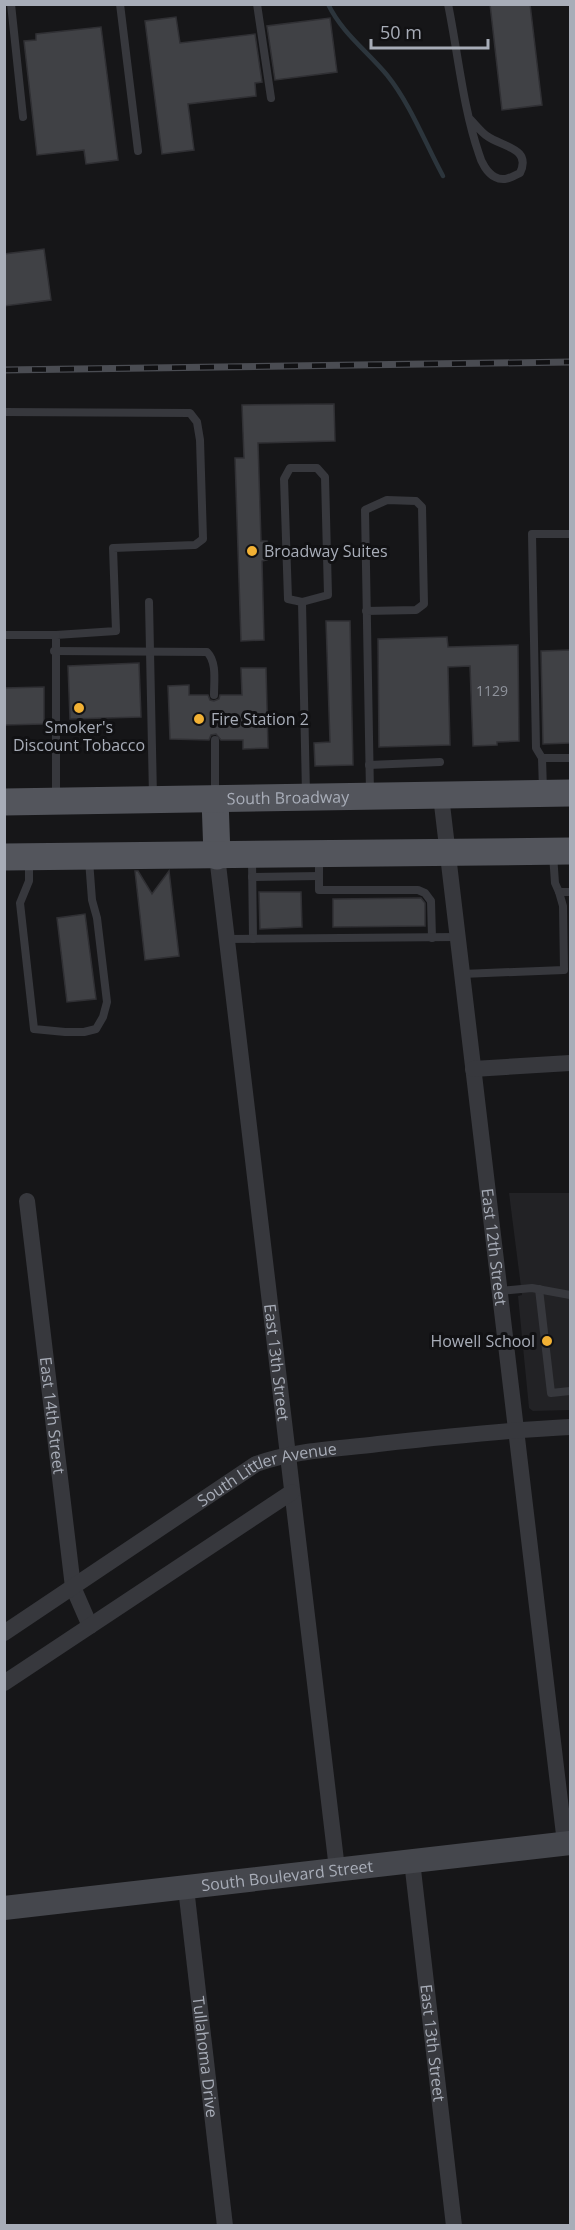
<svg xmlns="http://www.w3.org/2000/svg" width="575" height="2230" font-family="'Open Sans',sans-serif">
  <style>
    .built { fill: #222225 }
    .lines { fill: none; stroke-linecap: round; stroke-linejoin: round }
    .stream { stroke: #2c353c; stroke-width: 4.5 }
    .building { fill: #404145; stroke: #303034; stroke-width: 1.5 }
    .lane { stroke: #37383d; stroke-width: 8 }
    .street { stroke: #37383d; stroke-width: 16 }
    .secondary { stroke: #45474d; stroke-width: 24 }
    .primary { stroke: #53555c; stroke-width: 27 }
    .rail-casing { stroke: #4a4c52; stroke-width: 7 }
    .rail { stroke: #111113; stroke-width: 4.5; stroke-dasharray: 14; stroke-linecap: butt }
    .poi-dot { fill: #f2b134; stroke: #111113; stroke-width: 2 }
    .labels { text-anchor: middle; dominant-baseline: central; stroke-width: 6; stroke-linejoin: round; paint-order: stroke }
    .number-label { font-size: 14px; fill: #8e929b }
    .poi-label { font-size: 16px; fill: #a8adb8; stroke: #111113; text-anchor: start }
    .street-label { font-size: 16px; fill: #a8adb8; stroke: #111113 }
  </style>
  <rect width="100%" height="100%" fill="#161618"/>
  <path class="built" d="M509 1193H570V1410L533 1411 529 1408 518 1296 522 1295Z"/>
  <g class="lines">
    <path class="stream" d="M328 4C342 33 367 51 387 75 411 105 425 143 443 176"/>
  </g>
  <g class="building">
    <path d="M490 4H530L542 105 502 110Z"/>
    <path d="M176 17 180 43 255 34 262 82 255 83 256 96 188 104 194 150 162 154 145 21Z"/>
    <path d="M330 18 337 72 275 80 267 26Z"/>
    <path d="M101 27 118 160 86 164 84 150 37 155 24 41 36 40V34Z"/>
    <path d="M44 249 51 300 4 306V254Z"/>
    <path d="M334 404 335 441 258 443 261 541H267V560L262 561 264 640 241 641 235 458H244L242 405Z"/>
    <path d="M326 621H350L353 765 315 766 314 743 330 742Z"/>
    <path d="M447 637 448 647 518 645 519 741 497 742V745L473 746 470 666 448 667 450 745 379 747 378 639Z"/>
    <path d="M570 650V743L543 744 541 651Z"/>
    <path d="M139 663 141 717 70 719 68 666Z"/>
    <path d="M241 668H266L268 748 243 749V740H221L216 734 211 735 209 740 170 739 168 686 189 685V695H208L210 700 214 701 219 699 220 695H242Z"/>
    <path d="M44 687V724L4 725V688Z"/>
    <path d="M135 871H138L152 894 169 871 179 956 145 960Z"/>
    <path d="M259 892H301L302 927 260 929Z"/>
    <path d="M421 898 425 903V926L333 927V899Z"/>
    <path d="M85 914 96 999 67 1002 57 918Z"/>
  </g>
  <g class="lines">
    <g class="lane">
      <path d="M11 4 23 117"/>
      <path d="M120 4 138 151"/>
      <path d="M257 4 271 98"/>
      <path d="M448 4C458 53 463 108 479 154 481 162 487 173 495 177 504 182 512 177 520 173 532 148 502 147 487 136 481 132 476 125 470 119"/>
      <path d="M4 412 190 413 197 422 200 440 203 539 195 545 113 548 116 631 56 635V796"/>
      <path d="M149 602 153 797"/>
      <path d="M302 602 328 595 325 477 317 468H290L284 479 288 599 302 602 306 794"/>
      <path d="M366 611 416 610 424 604 422 507 416 501 387 500 365 510 370 793"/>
      <path d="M4 635H56"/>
      <path d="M54 651 207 652C217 662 214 681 214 695"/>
      <path d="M542 758 536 748 532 534H570"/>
      <path d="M369 765 440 762"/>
      <path d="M543 790 542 758H570"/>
      <path d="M215 796V740"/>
      <path d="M553 854 555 883 559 892H570"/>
      <path d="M319 858V890H418L425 893 431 901 432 938"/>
      <path d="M252 859 253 939"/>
      <path d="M29 861V881L20 903 34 1029 65 1032H84L96 1029 103 1017 107 1002 97 918 92 900 89 860"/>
      <path d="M252 877 319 876"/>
      <path d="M227 939 457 937"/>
      <path d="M462 974 564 970 563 906 559 892"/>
      <path d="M539 1289 551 1393 570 1391"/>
      <path d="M499 1291 532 1288 570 1295"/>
    </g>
    <g class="street">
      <path id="s1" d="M441 796 565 1843"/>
      <path id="s2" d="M217 856 337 1869"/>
      <path d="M473 1069 570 1063"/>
      <path id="s3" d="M27 1201 73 1587 90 1626"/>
      <path id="s4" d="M4 1633 256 1464C294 1450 338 1449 378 1444 442 1437 506 1430 570 1427"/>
      <path d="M4 1683 292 1492"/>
      <path id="s5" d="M412 1861 454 2226"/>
      <path id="s6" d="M186 1888 225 2226"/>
    </g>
    <path class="secondary" id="s7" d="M4 1908 570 1843"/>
    <g class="primary">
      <path d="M215 799 217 856"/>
      <path id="s8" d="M4 802 570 793"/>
      <path d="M4 857 570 851"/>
    </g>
    <defs>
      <path id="rail" d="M4 370 570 362"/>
    </defs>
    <use href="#rail" class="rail-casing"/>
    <use href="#rail" class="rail"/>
  </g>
  <g class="poi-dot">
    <circle cx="252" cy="551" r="6"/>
    <circle cx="79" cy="708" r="6"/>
    <circle cx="199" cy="719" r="6"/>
    <circle cx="547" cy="1341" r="6"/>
  </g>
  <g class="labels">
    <g class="number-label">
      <text x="492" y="690">1129</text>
    </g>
    <g class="poi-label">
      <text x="264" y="551">Broadway Suites</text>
      <text x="211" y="719">Fire Station 2</text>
      <text x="79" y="727" text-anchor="middle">Smoker's<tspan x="79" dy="18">Discount Tobacco</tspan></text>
      <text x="535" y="1341" text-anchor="end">Howell School</text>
    </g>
    <g class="street-label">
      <text stroke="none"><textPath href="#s8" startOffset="284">South Broadway</textPath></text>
      <text stroke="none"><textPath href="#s1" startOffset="454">East 12th Street</textPath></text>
      <text stroke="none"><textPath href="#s2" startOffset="510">East 13th Street</textPath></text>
      <text stroke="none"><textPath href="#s3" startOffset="216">East 14th Street</textPath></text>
      <text stroke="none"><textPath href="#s4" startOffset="310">South Littler Avenue</textPath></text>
      <text stroke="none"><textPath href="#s7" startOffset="285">South Boulevard Street</textPath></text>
      <text stroke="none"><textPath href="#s5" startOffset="183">East 13th Street</textPath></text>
      <text stroke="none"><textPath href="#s6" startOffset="170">Tullahoma Drive</textPath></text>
    </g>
  </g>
  <rect width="575" height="2230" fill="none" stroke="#a8adb8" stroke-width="12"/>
  <path d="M371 39v9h117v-9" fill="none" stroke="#a8adb8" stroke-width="3"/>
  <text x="380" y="39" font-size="18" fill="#a8adb8" stroke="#111113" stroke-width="4.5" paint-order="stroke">50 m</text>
</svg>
